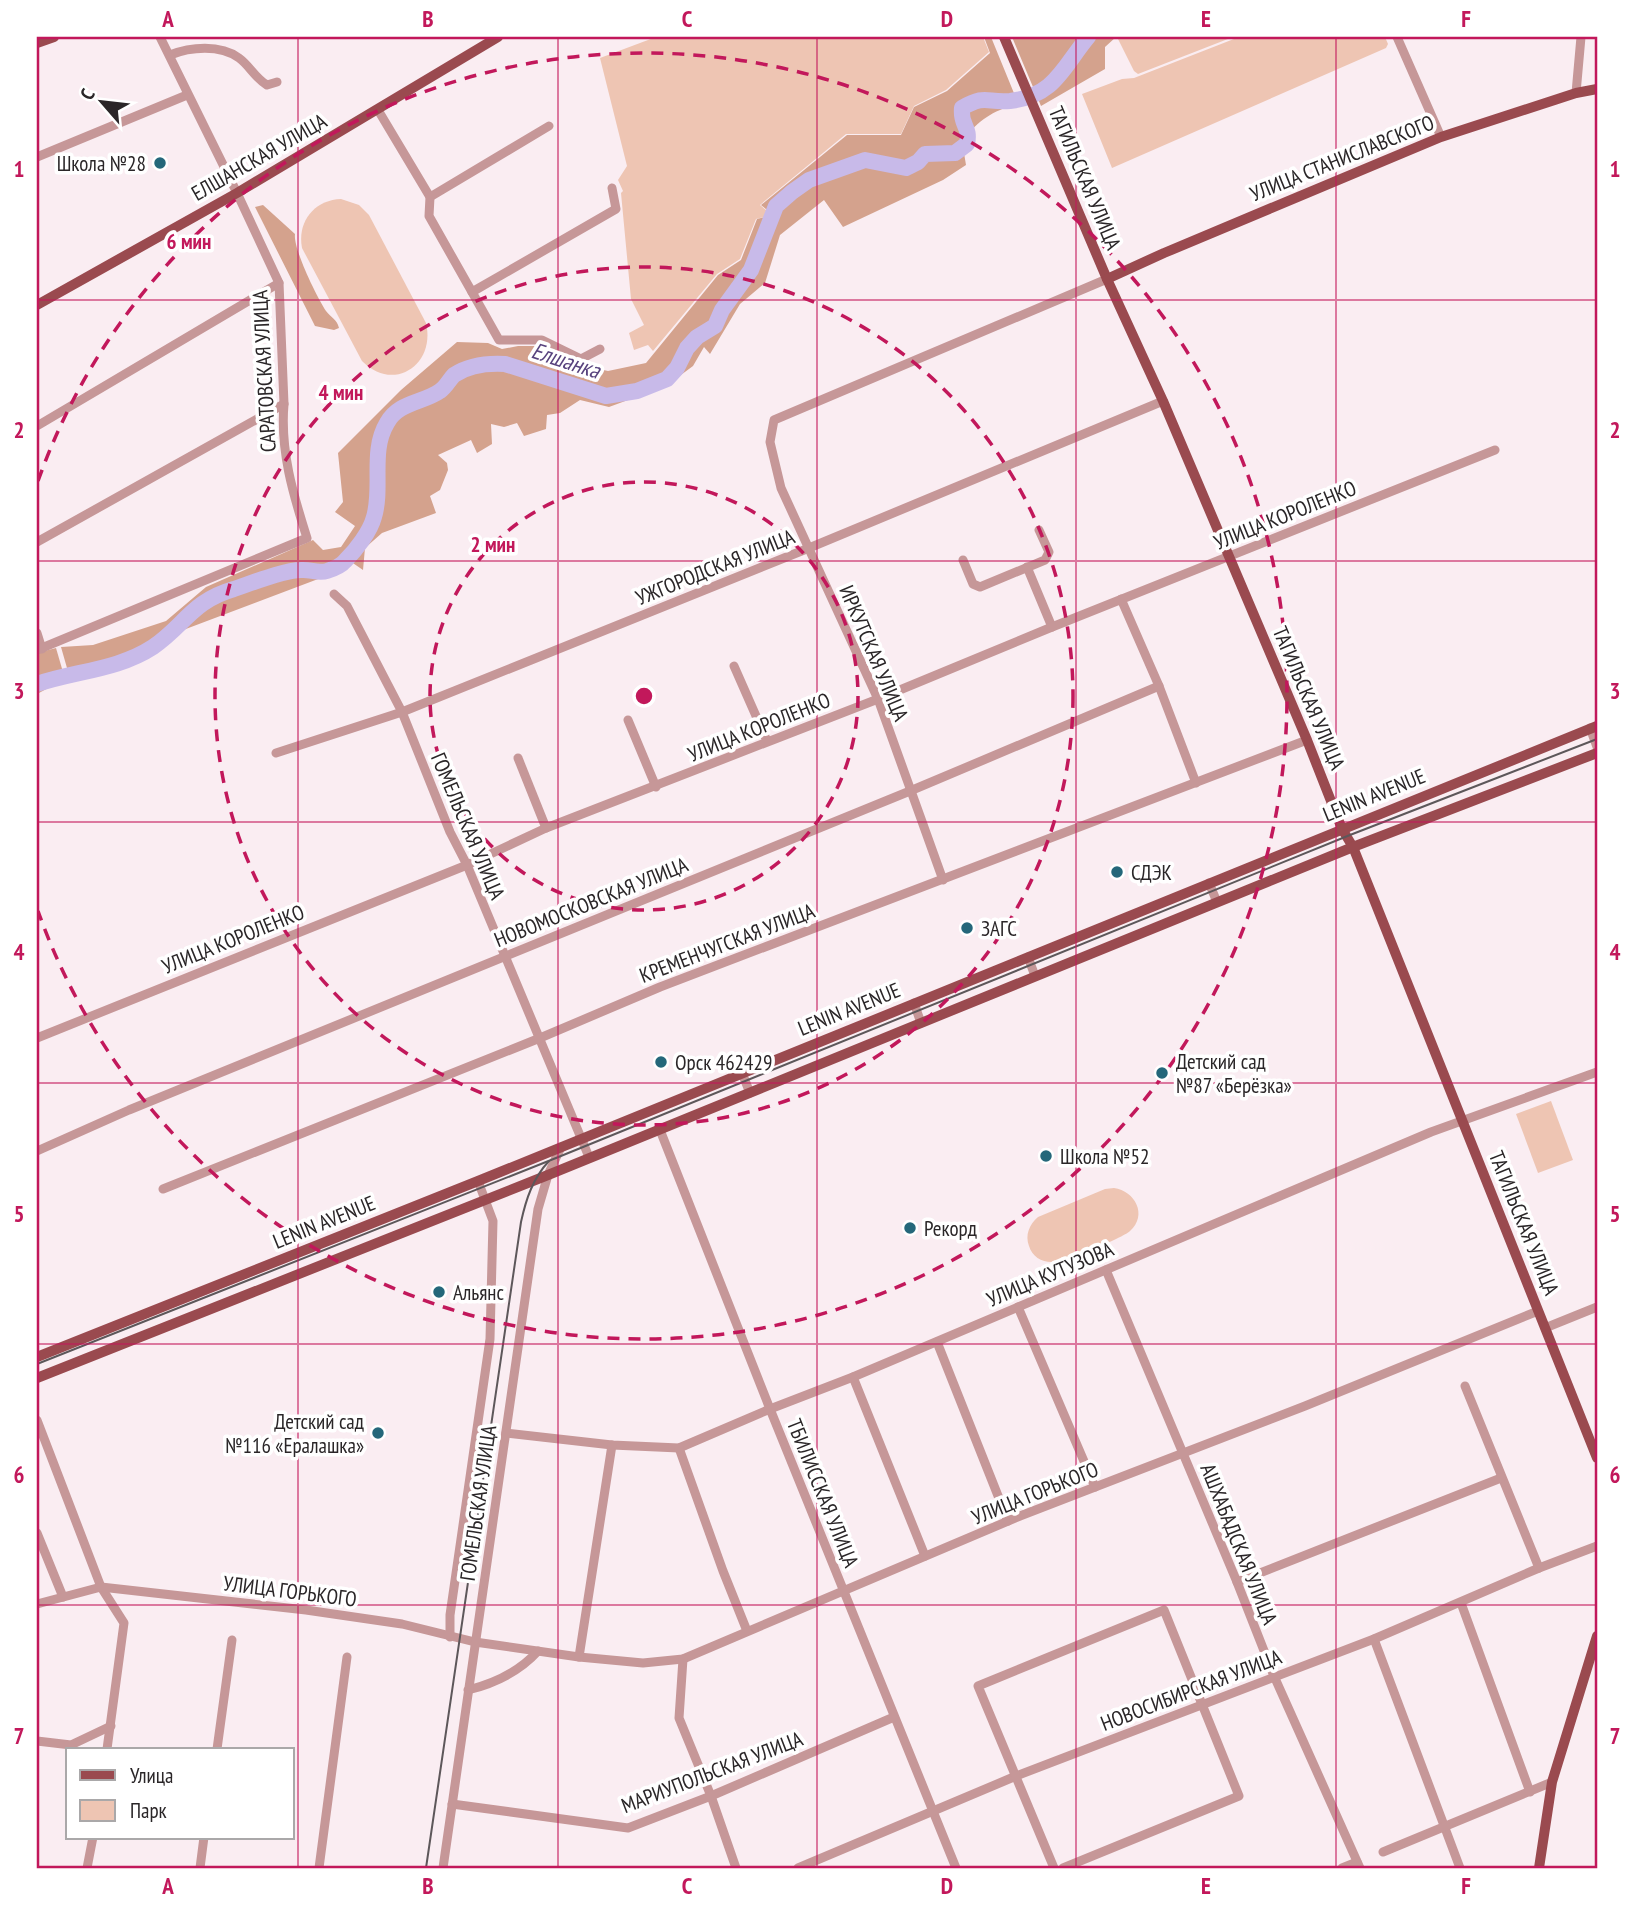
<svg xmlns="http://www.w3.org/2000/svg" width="1634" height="1905" font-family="'PT Sans Narrow',sans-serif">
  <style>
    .green { fill: #eec5b3 }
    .forest { fill: #d4a28d }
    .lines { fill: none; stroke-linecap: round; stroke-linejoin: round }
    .river { stroke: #c8bae9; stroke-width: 16 }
    .minor { stroke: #c69798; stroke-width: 9 }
    .major { stroke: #9a4a4f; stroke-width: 10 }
    .tram { stroke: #5d575a; stroke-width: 2 }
    .grid { fill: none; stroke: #c2185b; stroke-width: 2; stroke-opacity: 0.55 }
    .ring { fill: none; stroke: #c2185b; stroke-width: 3.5; stroke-dasharray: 12 9 }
    .poi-dot { fill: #24677a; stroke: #fff; stroke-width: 2.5 }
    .labels { text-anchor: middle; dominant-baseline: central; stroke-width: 7; stroke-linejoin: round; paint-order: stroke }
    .street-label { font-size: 21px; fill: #2a2628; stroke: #fff }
    .poi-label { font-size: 21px; fill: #2a2628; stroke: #fff; text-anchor: start }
    .water-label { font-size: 23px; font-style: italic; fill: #58437e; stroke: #fff }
    .centre { fill: #c2185b; stroke: #fff; stroke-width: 3.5 }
    .ring-label { font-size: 21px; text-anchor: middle; font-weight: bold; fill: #c2185b; stroke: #fff; stroke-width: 7; stroke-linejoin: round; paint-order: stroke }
    .neatline { fill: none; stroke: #c2185b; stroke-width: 2.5 }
    .grid-label { font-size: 23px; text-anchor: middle; font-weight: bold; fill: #c2185b }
  </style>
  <rect width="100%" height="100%" fill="#faedf2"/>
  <g class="green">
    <path d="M656 37H983L989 52 946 90 914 106 901 134H846L760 205 772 215 756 219 740 259 717 274 653 351 648 345 634 350 629 333 644 325 631 299 621 193 623 191 618 180 627 166 600 58Z"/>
    <path d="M1121 37H1233L1138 74 1134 71 1118 39Z"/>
    <path d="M1239 37H1385L1388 44 1386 48 1112 168 1082 94 1122 79 1134 78Z"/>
    <path d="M341 199 359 205 369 215 426 323C436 365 393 393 362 361L302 248C297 222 314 200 341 199Z"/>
    <path d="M1551 1101 1573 1160 1538 1173 1516 1114Z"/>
    <path d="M1114 1188C1135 1191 1148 1215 1130 1231 1123 1238 1064 1262 1054 1262 1043 1263 1032 1257 1029 1246 1025 1235 1029 1225 1038 1217L1105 1189Z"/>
  </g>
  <g class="forest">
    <path d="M984 37H991L1018 103C990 113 981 118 962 141L966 165 943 180 843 227 824 200 780 235 765 283 740 304 710 354 704 347 693 366 666 386 609 407 580 400 560 413 547 415 546 429 524 436 517 423 504 427 491 424 492 444 477 453 471 440 438 455 447 463 448 470 440 490 430 496 436 513 382 533 365 548 363 570 347 559 337 563 334 573 154 641 97 673 77 678 75 674 69 675 61 647 93 645 166 621 206 587 313 540 323 550 341 547 355 526 335 512 343 502 338 453 401 390 457 342 488 343 502 349 518 346H538L572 363 608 371 646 363 718 275 741 260 757 219 773 215 761 205 847 135H901L914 107 947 91 990 53Z"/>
    <path d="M1012 37H1116L1105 47V69L1041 106Z"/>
    <path d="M263 205 295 234C293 249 317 297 326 311 331 318 337 319 339 328L334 330 315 326 255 207Z"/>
    <path d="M56 648 65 679 37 694V653Z"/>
  </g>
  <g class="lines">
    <path class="river" d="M37 684C75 671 118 670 153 647 185 625 192 601 234 589 252 583 284 570 301 570 310 569 318 574 327 571 333 569 341 566 345 561 356 550 370 532 374 517 383 487 370 451 387 423 398 402 423 403 440 391 446 387 449 380 454 375 469 365 487 363 505 364L606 396 637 391 667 379 677 368 687 348 697 337 715 326 722 310 751 270 776 206 792 192 809 180 865 160 906 168 918 162 925 154 955 153 967 144C971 126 960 126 962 108 986 94 986 103 1010 101 1055 96 1063 67 1088 37"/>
    <g class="minor">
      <path d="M1397 37 1441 137"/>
      <path d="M170 55C190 47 220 44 239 58 250 66 255 78 267 85L277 82"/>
      <path d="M1576 93 1581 37"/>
      <path d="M378 110 430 197 429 216 472 292 616 209 612 188"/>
      <path d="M37 157 187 95"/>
      <path d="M430 197 549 126"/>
      <path d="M472 292 499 340H542L581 359 600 349"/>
      <path d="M37 426 279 283"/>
      <path d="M37 542 284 404"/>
      <path d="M963 560 973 584 980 587 1045 560 1049 552 1039 530"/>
      <path d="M1027 567 1052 627"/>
      <path d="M334 594 347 606 402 712 450 832 467 865 589 1157"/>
      <path d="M1121 599 1159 686 1196 783"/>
      <path d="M37 633 42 649"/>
      <path d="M37 650 307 538C293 494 280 451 284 404L279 283 237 193 160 37"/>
      <path d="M734 666 767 741"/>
      <path d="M628 720 656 787"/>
      <path d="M1590 728 1597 747"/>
      <path d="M276 753 402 712 809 548 1163 401"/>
      <path d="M518 758 546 828"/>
      <path d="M943 880 878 699 781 488 770 442 774 420 1107 279"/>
      <path d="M1209 883 1217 902"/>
      <path d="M1028 957 1035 976"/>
      <path d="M914 1003 921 1023"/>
      <path d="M37 1038 467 865 546 828 878 699 1052 627 1495 450"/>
      <path d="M742 1073 750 1093"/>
      <path d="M660 1130 770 1409 956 1868"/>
      <path d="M37 1151 129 1110 910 791 1159 686"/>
      <path d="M163 1189 540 1038 660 987 1307 740"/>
      <path d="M1106 1270 1237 1582 1274 1676 1360 1868"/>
      <path d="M1018 1307 1095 1487"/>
      <path d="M1545 1328 1597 1307"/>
      <path d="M937 1342 1008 1521"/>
      <path d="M853 1377 925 1556"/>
      <path d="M1465 1386 1539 1568"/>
      <path d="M37 1420 101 1587 124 1623 107 1749"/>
      <path d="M506 1433 612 1445 679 1448 770 1409 853 1377 1431 1132 1597 1072"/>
      <path d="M679 1448 723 1571 747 1631"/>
      <path d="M37 1533 63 1597"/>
      <path d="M1237 1582 1501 1478"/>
      <path d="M1461 1603 1530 1792"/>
      <path d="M37 1604 101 1587 306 1610 402 1624 475 1642 579 1657 643 1663 683 1659 1020 1516 1305 1406 1538 1311"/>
      <path d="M450 1637V1615L490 1339 493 1221 478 1181"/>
      <path d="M1374 1639 1460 1868"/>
      <path d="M579 1657 612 1445"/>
      <path d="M683 1659 679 1718 711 1796 736 1868"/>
      <path d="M468 1690C496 1683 519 1672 538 1651"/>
      <path d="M37 1741 71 1745 111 1726"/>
      <path d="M217 1749 232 1640"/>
      <path d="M452 1804 628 1828 711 1796 894 1717"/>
      <path d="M1383 1852 1552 1782"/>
      <path d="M87 1868 93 1837"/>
      <path d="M200 1868 204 1837"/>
      <path d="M319 1868 347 1657"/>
      <path d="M443 1868 538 1209 548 1175 561 1147"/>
      <path d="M798 1868 1016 1776 1374 1639 1539 1568 1597 1546"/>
      <path d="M1054 1868 978 1686 1164 1610 1239 1796 1063 1868"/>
      <path d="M1342 1868 1357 1862"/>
    </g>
    <g class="major">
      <path d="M1004 37 1107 279 1163 401 1307 740 1342 829 1353 847 1597 1458"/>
      <path d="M37 43 54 37"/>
      <path d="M1107 279 1164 253 1441 137 1576 93 1597 89"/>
      <path d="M37 305 237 193 498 37"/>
      <path d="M37 1357 478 1181 1597 726"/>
      <path d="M37 1378 548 1175 1353 847 1597 753"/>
      <path d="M1539 1868 1552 1782 1597 1636"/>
    </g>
    <g class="tram">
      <path d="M37 1364 556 1158 1350 835 1597 739"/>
      <path d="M426 1868 521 1222C526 1199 533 1178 549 1161"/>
    </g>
  </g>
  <path class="grid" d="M298 37V1868M558 37V1868M817 37V1868M1076 37V1868M1336 37V1868M37 300H1597M37 561H1597M37 822H1597M37 1083H1597M37 1344H1597M37 1605H1597"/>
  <g class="ring">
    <circle cx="644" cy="696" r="214"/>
    <circle cx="644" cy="696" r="429"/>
    <path d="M38 481A643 643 0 1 1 38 911"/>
  </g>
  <g class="poi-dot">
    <circle cx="160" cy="163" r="7"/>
    <circle cx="1117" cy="872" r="7"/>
    <circle cx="967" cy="928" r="7"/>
    <circle cx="661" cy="1062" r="7"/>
    <circle cx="1162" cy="1073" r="7"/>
    <circle cx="1046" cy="1156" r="7"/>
    <circle cx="910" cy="1228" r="7"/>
    <circle cx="439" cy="1292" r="7"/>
    <circle cx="378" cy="1433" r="7"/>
  </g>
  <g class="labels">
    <g class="street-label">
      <text transform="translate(259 157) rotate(-30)">ЕЛШАНСКАЯ УЛИЦА</text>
      <text transform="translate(1342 158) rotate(-22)">УЛИЦА СТАНИСЛАВСКОГО</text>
      <text transform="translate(1085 178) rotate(67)">ТАГИЛЬСКАЯ УЛИЦА</text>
      <text transform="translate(264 371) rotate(-93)">САРАТОВСКАЯ УЛИЦА</text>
      <text transform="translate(1285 515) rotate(-22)">УЛИЦА КОРОЛЕНКО</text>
      <text transform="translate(715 567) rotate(-22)">УЖГОРОДСКАЯ УЛИЦА</text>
      <text transform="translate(874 653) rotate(67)">ИРКУТСКАЯ УЛИЦА</text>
      <text transform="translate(1309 698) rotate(67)">ТАГИЛЬСКАЯ УЛИЦА</text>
      <text transform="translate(759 727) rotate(-22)">УЛИЦА КОРОЛЕНКО</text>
      <text transform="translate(1374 795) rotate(-22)">LENIN AVENUE</text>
      <text transform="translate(468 826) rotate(67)">ГОМЕЛЬСКАЯ УЛИЦА</text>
      <text transform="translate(591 902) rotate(-22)">НОВОМОСКОВСКАЯ УЛИЦА</text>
      <text transform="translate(233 939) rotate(-22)">УЛИЦА КОРОЛЕНКО</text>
      <text transform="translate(727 943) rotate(-21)">КРЕМЕНЧУГСКАЯ УЛИЦА</text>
      <text transform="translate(849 1009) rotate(-22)">LENIN AVENUE</text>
      <text transform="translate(324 1222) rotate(-22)">LENIN AVENUE</text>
      <text transform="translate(1524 1223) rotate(68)">ТАГИЛЬСКАЯ УЛИЦА</text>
      <text transform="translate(1050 1274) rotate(-23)">УЛИЦА КУТУЗОВА</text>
      <text transform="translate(823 1493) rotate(68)">ТБИЛИССКАЯ УЛИЦА</text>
      <text transform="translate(1035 1493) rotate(-22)">УЛИЦА ГОРЬКОГО</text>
      <text transform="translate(478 1503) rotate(-82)">ГОМЕЛЬСКАЯ УЛИЦА</text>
      <text transform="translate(1239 1544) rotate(68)">АШХАБАДСКАЯ УЛИЦА</text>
      <text transform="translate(290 1591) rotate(7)">УЛИЦА ГОРЬКОГО</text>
      <text transform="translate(1191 1690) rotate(-21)">НОВОСИБИРСКАЯ УЛИЦА</text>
      <text transform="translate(712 1772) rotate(-21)">МАРИУПОЛЬСКАЯ УЛИЦА</text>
    </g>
    <g class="poi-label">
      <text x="146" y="163" text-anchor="end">Школа №28</text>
      <text x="1131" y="872">СДЭК</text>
      <text x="981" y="928">ЗАГС</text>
      <text x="1176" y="1061">Детский сад<tspan x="1176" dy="24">№87 «Берёзка»</tspan></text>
      <text x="675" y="1062">Орск 462429</text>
      <text x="1060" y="1156">Школа №52</text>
      <text x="924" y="1228">Рекорд</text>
      <text x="453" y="1292">Альянс</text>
      <text x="364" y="1421" text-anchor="end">Детский сад<tspan x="364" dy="24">№116 «Ералашка»</tspan></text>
    </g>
    <g class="water-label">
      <text transform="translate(566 360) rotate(18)">Елшанка</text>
    </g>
  </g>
  <circle cx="644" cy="696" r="10" class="centre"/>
  <g class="ring-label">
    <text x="189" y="249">6 мин</text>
    <text x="341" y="400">4 мин</text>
    <text x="493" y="552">2 мин</text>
  </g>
  <rect width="1634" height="1905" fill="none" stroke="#ffffff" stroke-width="77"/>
  <rect x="66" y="1748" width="228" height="91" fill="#ffffff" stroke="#aaa8a9" stroke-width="2"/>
  <rect x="80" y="1770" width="35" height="10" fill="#9a4a4f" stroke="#aaa8a9" stroke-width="2"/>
  <text x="130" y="1783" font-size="21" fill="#2a2628">Улица</text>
  <rect x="80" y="1800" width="35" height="21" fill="#eec5b3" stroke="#aaa8a9" stroke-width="2"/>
  <text x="130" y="1818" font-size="21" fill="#2a2628">Парк</text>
  <g transform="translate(102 102) rotate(298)" stroke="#ffffff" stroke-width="5" paint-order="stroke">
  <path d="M0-5L12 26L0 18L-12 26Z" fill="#2a2628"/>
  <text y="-10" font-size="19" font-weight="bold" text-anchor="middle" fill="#2a2628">С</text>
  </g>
  <rect x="38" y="38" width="1558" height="1829" class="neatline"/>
  <g class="grid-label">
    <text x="168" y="27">A</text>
    <text x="428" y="27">B</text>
    <text x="687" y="27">C</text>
    <text x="947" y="27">D</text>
    <text x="1206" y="27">E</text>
    <text x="1466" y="27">F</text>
    <text x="19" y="177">1</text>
    <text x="1615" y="177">1</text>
    <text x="19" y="438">2</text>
    <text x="1615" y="438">2</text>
    <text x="19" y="699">3</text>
    <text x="1615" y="699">3</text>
    <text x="19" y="960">4</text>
    <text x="1615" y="960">4</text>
    <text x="19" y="1222">5</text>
    <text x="1615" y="1222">5</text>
    <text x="19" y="1483">6</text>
    <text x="1615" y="1483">6</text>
    <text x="19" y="1744">7</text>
    <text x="1615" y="1744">7</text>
    <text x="168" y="1894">A</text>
    <text x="428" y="1894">B</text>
    <text x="687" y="1894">C</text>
    <text x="947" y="1894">D</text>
    <text x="1206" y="1894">E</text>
    <text x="1466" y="1894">F</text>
  </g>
</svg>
